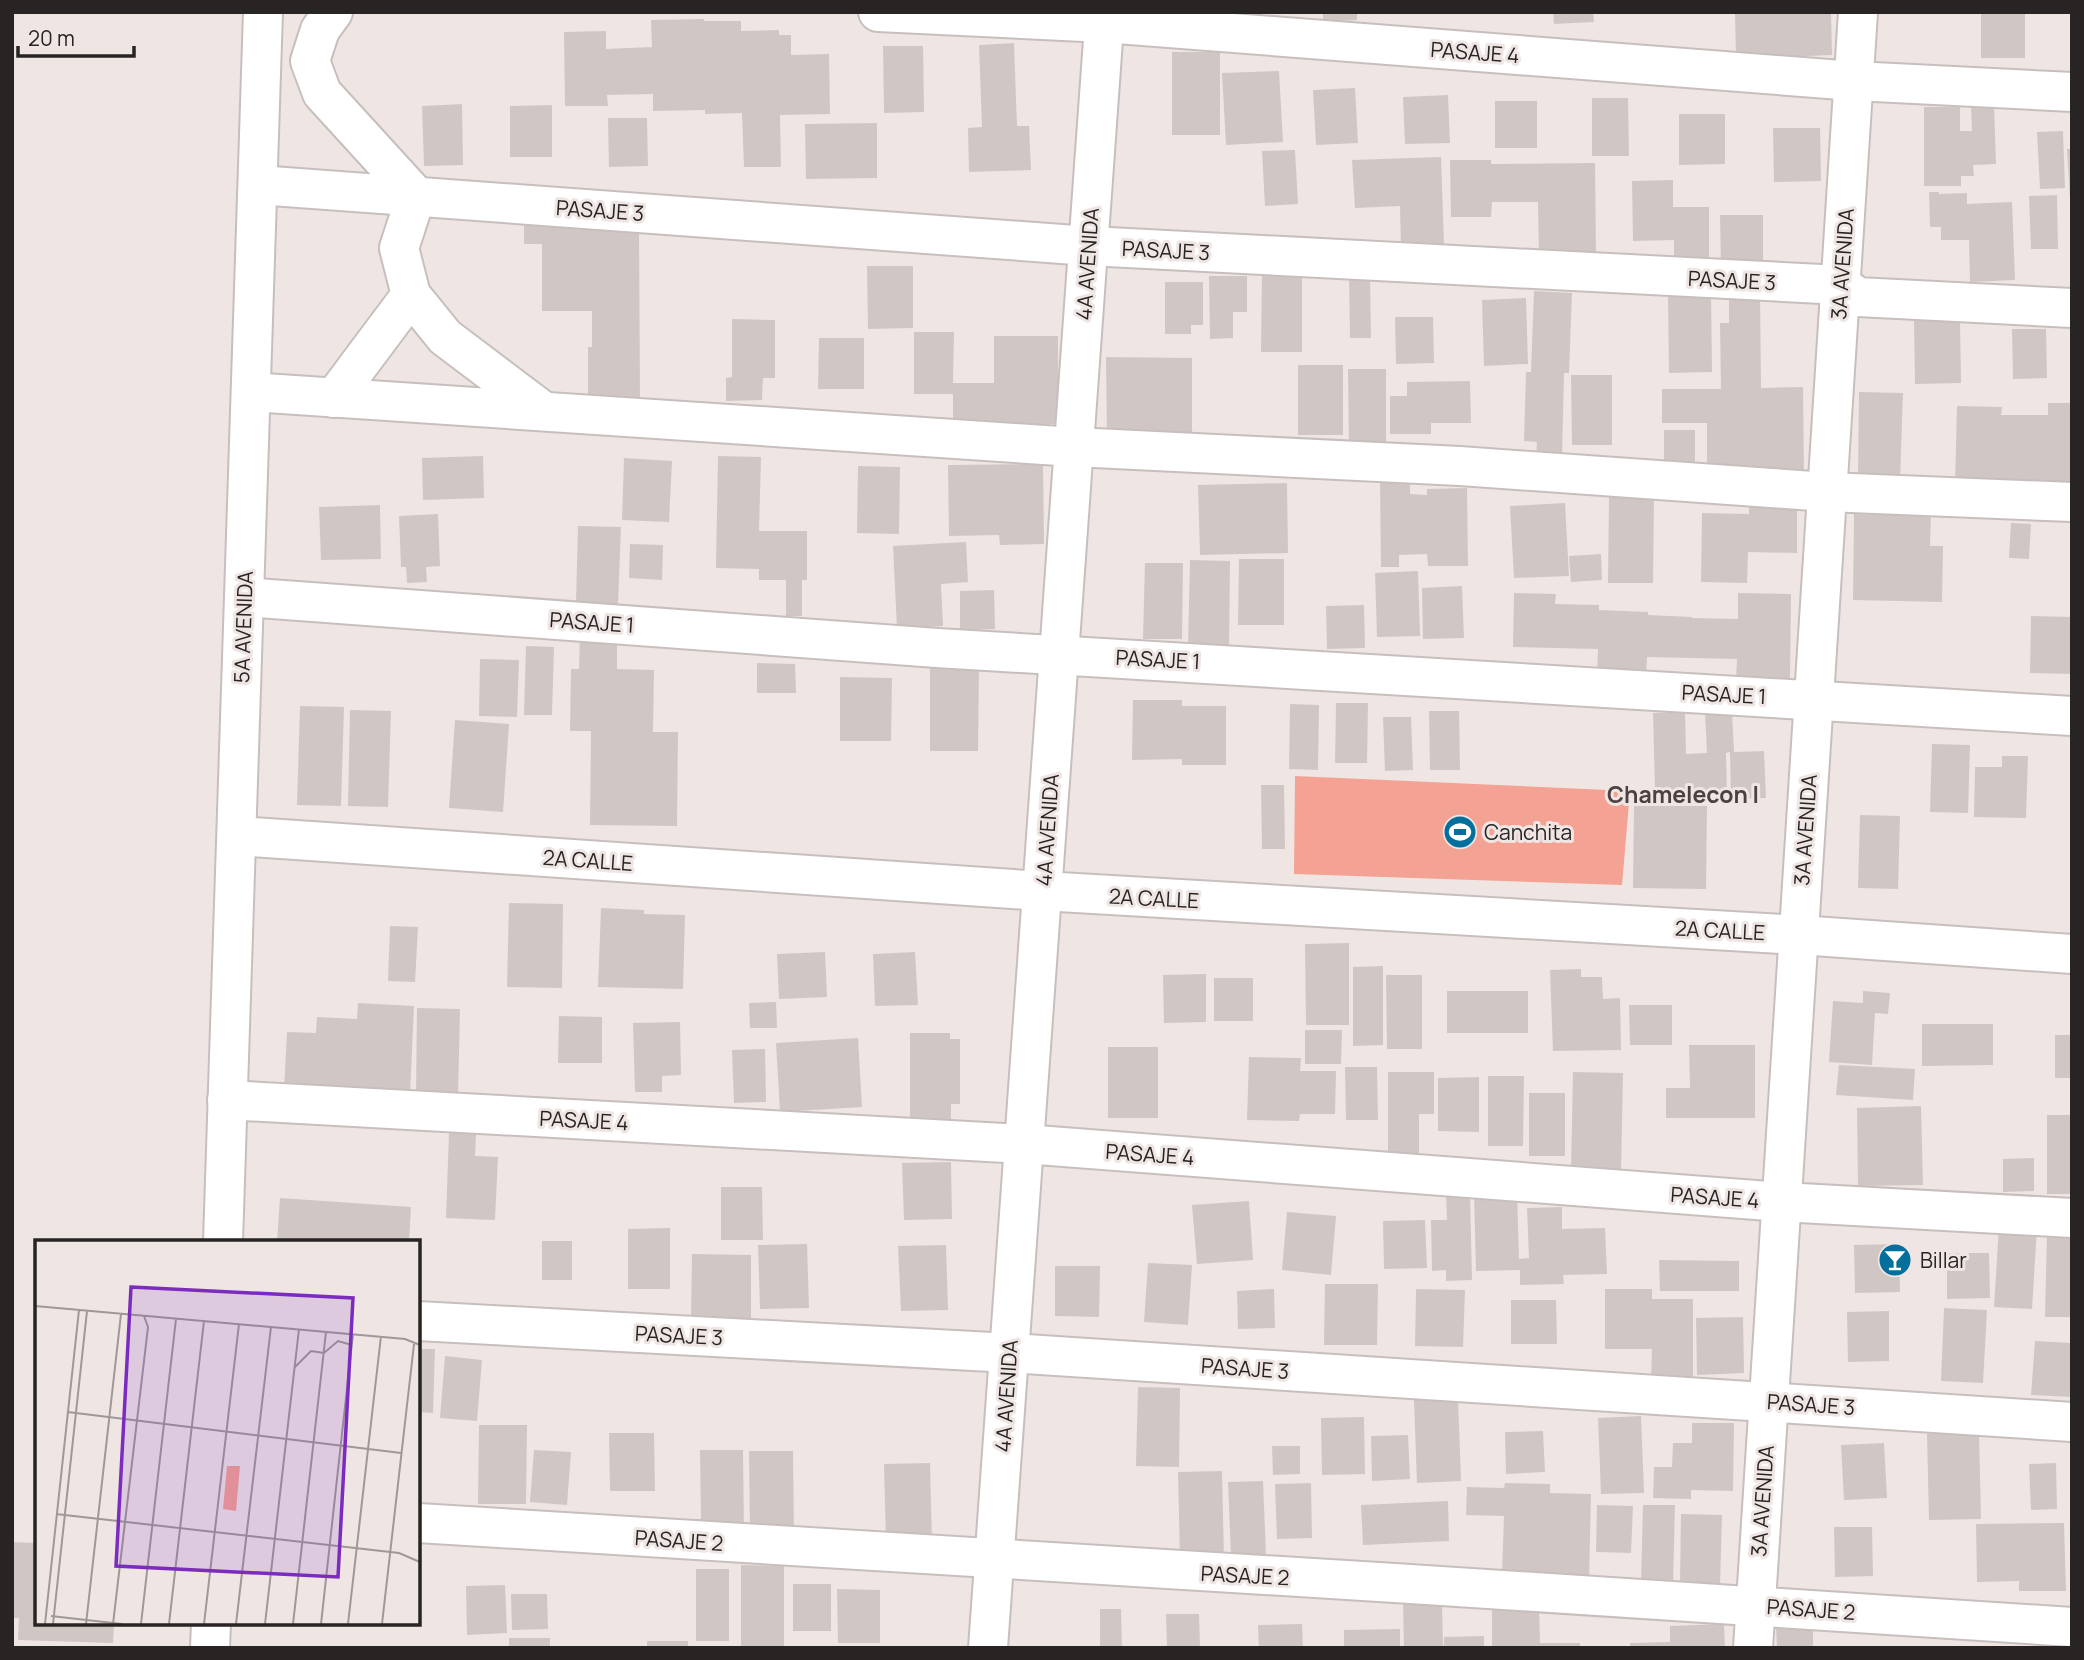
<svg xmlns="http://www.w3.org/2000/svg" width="2084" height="1660" font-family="Manrope,sans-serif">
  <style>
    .green { fill: #f4a294 }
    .building { fill: #d0c7c5 }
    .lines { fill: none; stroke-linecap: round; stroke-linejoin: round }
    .minor-casing { stroke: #c7bfbd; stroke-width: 42 }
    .minor { stroke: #fff; stroke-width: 38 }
    .labels { text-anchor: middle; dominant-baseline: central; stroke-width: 6; stroke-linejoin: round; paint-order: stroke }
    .street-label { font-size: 21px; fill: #272423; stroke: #efe6e4 }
    .poi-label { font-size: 21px; fill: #272423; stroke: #efe6e4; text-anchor: start }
    .neighbourhood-label { font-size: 23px; font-weight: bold; fill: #494240; stroke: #efe6e4 }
    .inset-road { fill: none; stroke: #9f9897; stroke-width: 2 }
    .view { fill: #7b2cbf; fill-opacity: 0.15; stroke: #7b2cbf; stroke-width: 3.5 }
    .inset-edge { fill: none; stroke: #272423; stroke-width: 3.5 }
  </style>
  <rect width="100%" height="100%" fill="#efe6e4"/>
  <path class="green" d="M1295 776 1630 791 1622 885 1294 874Z"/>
  <g class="building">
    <path d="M1323 12H1357V20L1323 22Z"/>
    <path d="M1553 12H1593L1594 22 1554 24Z"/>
    <path d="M1735 12H1831L1832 55 1736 59Z"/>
    <rect x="1981" y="12" width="44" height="46"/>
    <path d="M704 19V21H741V31L779 30V35H791V55L829 54 830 114 780 115 781 167H744L742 113 705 114V110L653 111V94L607 95 608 106H565L564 32 606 31V49L652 47 651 20Z"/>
    <path d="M1014 43 1017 126H1029L1031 170 969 172 968 128 982 127 979 45Z"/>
    <path d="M883 46H923L924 112 884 113Z"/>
    <rect x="1172" y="52" width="48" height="83"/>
    <path d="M1279 71 1283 142 1226 145 1222 73Z"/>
    <path d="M1355 88 1358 143 1316 145 1313 90Z"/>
    <path d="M1448 95 1450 143 1405 144 1403 97Z"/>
    <path d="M1592 98H1628L1629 156H1592Z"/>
    <rect x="1495" y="101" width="42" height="47"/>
    <path d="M462 104 463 165 424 166 422 106Z"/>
    <path d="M1971 104H1994L1996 164 1973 165 1974 176H1961V186H1924V107H1960V131H1972Z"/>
    <path d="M552 105V157H510V106Z"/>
    <path d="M1679 114H1725V164L1679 165Z"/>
    <path d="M608 118H647L648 166 609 167Z"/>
    <path d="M877 123V178L806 179 805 124Z"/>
    <path d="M1773 128H1820L1821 181 1774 182Z"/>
    <path d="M2063 131 2065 188 2040 189 2037 132Z"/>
    <path d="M2067 149H2072V199H2070Z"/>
    <path d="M1295 150 1298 204 1265 206 1262 151Z"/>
    <path d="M1441 157 1444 245 1401 247 1400 206 1355 208 1352 160Z"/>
    <path d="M1450 160H1491V164L1595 163 1596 256 1539 257 1538 202H1492L1491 217H1451Z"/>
    <path d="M1673 180V207H1709V262L1674 263V240L1633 241 1632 181Z"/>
    <path d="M1929 192H1939V194L1967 193V204L2012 202 2015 280 1970 282 1969 240H1941V227H1930Z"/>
    <path d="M2057 195 2058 249H2031L2029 196Z"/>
    <path d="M1720 215H1763V268H1721Z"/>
    <path d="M524 218 639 226 640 401H588V347H592V311H542V244H524Z"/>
    <path d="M867 266H913V328L868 329Z"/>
    <path d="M1262 266 1302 267V352H1261Z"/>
    <path d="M1349 273H1370L1371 338H1350Z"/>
    <path d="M1209 276H1247V312H1233V338L1210 339Z"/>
    <path d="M1165 282H1203V325H1191V334H1165Z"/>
    <path d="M1534 291 1572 293 1569 373H1564L1562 458 1536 457 1537 442 1524 441 1526 372H1531Z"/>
    <path d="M1668 293H1711L1712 372 1669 373Z"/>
    <path d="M1729 294H1760L1761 388 1803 387 1804 477 1707 469V423H1662V389H1721L1720 323H1729Z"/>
    <path d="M1526 298 1528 364 1484 366 1482 300Z"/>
    <path d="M1395 317H1433L1434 363 1396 364Z"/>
    <path d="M732 319 775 320V378H763L762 400 726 401V378L732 377Z"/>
    <path d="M1960 319 1961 383 1915 384 1914 320Z"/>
    <path d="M2012 329H2046L2047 378 2013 379Z"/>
    <path d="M914 332H954L953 383H994V336H1058V424H953V394H914Z"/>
    <path d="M819 338H864V389H818Z"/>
    <path d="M1106 357 1192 358V439L1107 437Z"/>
    <rect x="1298" y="365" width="45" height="70"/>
    <path d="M1348 369H1386V449H1349Z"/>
    <path d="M1571 375H1612V445H1572Z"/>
    <path d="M1470 381 1471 423H1431V434H1390V396H1407V382Z"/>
    <path d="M1859 392 1903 393 1900 480 1858 478Z"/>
    <path d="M2048 403H2072V499L1955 485 1957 406 2002 407 2001 415H2048Z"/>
    <rect x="1664" y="430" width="31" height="34"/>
    <path d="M483 456 484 498 423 500 422 458Z"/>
    <path d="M718 456 761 457 759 531H807V580H802V616H786V580H759V569L716 568Z"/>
    <path d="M624 458 672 461 669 522 622 520Z"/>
    <path d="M1043 464 1044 544 1000 545 999 535 949 536 948 465Z"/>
    <path d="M858 466 900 467 899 534 857 533Z"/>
    <path d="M1380 480H1410V494L1427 495V489L1467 488 1468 566H1428L1427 554 1399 555V567H1381Z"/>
    <path d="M1287 483 1288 553 1200 555 1198 485Z"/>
    <path d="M1609 497 1654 498 1653 583H1608Z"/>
    <path d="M1565 503 1569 576 1514 578 1510 506Z"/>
    <path d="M380 505 381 559 321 560 319 507Z"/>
    <path d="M1749 505 1797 506V553L1748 552 1747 583 1701 582 1702 513 1749 514Z"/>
    <path d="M438 514 440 566 426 567 427 582 407 583 406 567H401L399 516Z"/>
    <path d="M1854 514 1931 516 1930 546H1943L1942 602 1853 600Z"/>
    <path d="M2011 523 2031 524 2029 559 2009 558Z"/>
    <path d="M578 526 621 527 618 604 576 602Z"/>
    <path d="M966 542 968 582 941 584 943 626 897 629 893 546Z"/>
    <path d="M630 544 663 545 662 580 629 578Z"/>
    <path d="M1601 554 1602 580 1571 582 1569 556Z"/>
    <path d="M1239 559H1284V625H1238Z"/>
    <path d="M1190 560 1230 561 1229 650 1188 649Z"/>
    <path d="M1145 563H1183L1182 639H1143Z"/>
    <path d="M1418 571 1420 636 1377 637 1375 573Z"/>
    <path d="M1462 586 1464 638 1423 639 1422 588Z"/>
    <path d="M994 590 995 629 960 630V591Z"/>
    <path d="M1514 593 1556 594 1555 604 1599 605V610L1648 612V615L1692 617V618L1738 619V593L1791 594 1790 680 1736 679 1737 659 1647 657 1646 677 1597 676 1598 649 1513 647Z"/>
    <path d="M1364 605 1365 648 1327 649 1326 606Z"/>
    <path d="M2031 616 2072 617V674L2030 673Z"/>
    <path d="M580 634 617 635V669L654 670 653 732H678L677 826 590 825 591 731H570L571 669H579Z"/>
    <path d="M526 646 554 647 552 715H524Z"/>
    <path d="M480 659 519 660 517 717 479 716Z"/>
    <path d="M757 663 795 664 796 693H757Z"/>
    <path d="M930 667H979L978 751H930Z"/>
    <path d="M840 677 892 678 891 741H840Z"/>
    <path d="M1133 700H1182V706H1226V765H1182V759L1132 760Z"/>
    <path d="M1336 703H1368L1367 763H1335Z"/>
    <path d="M1290 704 1319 705 1318 770 1289 769Z"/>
    <path d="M300 706 344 707 341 806 297 805Z"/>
    <path d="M350 710 391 711 388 807 348 806Z"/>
    <path d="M1429 711H1459L1460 770H1430Z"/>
    <path d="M1685 712 1686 754 1707 753 1705 713 1732 712 1734 752 1764 751 1766 798 1731 799 1730 752 1726 753 1727 794 1687 795V790L1655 791 1653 713Z"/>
    <path d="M1383 717H1411L1413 770 1385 771Z"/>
    <path d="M455 720 509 724 503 812 449 808Z"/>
    <path d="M1932 744 1970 745 1968 813 1930 812Z"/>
    <path d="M2002 756H2028L2026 818 1974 817 1975 767H2002Z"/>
    <path d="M1261 785H1284L1285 849H1262Z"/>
    <path d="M1634 806H1707L1706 889 1633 888Z"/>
    <path d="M1860 815 1900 816 1898 889 1858 888Z"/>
    <path d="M509 903 563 904 562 988 507 987Z"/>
    <path d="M601 908 644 910V914L685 915 683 989 598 987Z"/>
    <path d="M390 926 418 927 415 982 388 981Z"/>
    <path d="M1349 943V1025H1306L1305 944Z"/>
    <path d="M825 952 827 997 779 999 777 954Z"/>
    <path d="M915 952 918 1005 875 1006 873 954Z"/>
    <path d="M1383 966V1045L1353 1046V967Z"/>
    <path d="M1581 969V977H1602L1603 999 1620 998 1621 1050 1553 1051 1550 970Z"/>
    <path d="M1206 974V1022L1164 1023 1163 975Z"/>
    <path d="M1386 975H1422V1049H1387Z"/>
    <rect x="1214" y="978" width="39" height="43"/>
    <rect x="1447" y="991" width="81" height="42"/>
    <path d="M1863 991 1890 993 1888 1014 1875 1013 1872 1065 1829 1062 1833 1001 1863 1003Z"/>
    <path d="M776 1002 777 1028H750L749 1003Z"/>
    <path d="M358 1003 414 1006 410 1096 284 1091 287 1032 316 1033 317 1017 357 1019Z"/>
    <path d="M1629 1005H1672V1045H1630Z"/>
    <path d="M417 1008 460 1009 458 1096 416 1095Z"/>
    <path d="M559 1016 602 1017V1063H558Z"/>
    <path d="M680 1022 681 1075 662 1076V1092H635L633 1023Z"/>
    <path d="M1922 1024H1993V1065L1922 1066Z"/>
    <path d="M1305 1030H1342L1341 1064H1305Z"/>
    <path d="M910 1033H950V1039H960V1104H951V1128L910 1127Z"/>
    <rect x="2055" y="1035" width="17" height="43"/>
    <path d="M858 1038 862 1107 780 1112 776 1043Z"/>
    <path d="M1689 1045H1755V1118H1666V1088H1690Z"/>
    <rect x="1108" y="1047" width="50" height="71"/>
    <path d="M765 1049 766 1102 734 1103 732 1050Z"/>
    <path d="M1249 1057 1301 1058 1300 1071H1336L1335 1114H1300L1299 1121 1247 1120Z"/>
    <path d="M1839 1065 1915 1069 1913 1100 1836 1095Z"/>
    <path d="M1345 1067H1377L1378 1120H1346Z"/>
    <path d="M1388 1072H1434V1114H1419V1158H1388Z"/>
    <path d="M1573 1072 1623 1073 1621 1172 1571 1171Z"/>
    <path d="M1488 1076H1524L1523 1146H1488Z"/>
    <path d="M1479 1077V1132L1438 1131V1078Z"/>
    <rect x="1529" y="1093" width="36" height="63"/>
    <path d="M1921 1106 1923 1185 1858 1186 1857 1108Z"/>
    <rect x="2047" y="1115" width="25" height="79"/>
    <path d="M449 1133 476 1134 475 1156 498 1157 495 1220 446 1218Z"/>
    <path d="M2034 1158V1191L2003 1192V1159Z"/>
    <path d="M951 1162 952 1219 904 1220 902 1163Z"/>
    <path d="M721 1187H762L763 1240H721Z"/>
    <path d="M1517 1191 1519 1259 1529 1258 1527 1208 1562 1207V1229L1605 1228 1607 1274 1563 1275 1564 1284 1520 1285V1270L1476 1271 1474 1192Z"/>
    <path d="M1470 1193 1472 1280 1446 1281V1270L1432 1271 1431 1220H1447L1446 1194Z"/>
    <path d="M280 1198 411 1207 409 1242H277Z"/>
    <path d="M1249 1201 1253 1260 1197 1264 1192 1205Z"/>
    <path d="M1287 1212 1336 1216 1331 1275 1282 1270Z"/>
    <path d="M1425 1220 1427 1268 1384 1269 1383 1221Z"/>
    <path d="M1999 1226 2037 1228 2032 1309 1994 1307Z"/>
    <path d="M670 1228V1289H628V1229Z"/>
    <path d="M2047 1232 2072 1233V1317H2045Z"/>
    <rect x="542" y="1241" width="30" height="39"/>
    <path d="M807 1244 809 1308 760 1309 758 1245Z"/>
    <path d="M1899 1244 1900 1292 1855 1293 1854 1245Z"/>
    <path d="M946 1245 948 1310 901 1311 898 1246Z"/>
    <path d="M1947 1253H1989L1990 1298 1947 1299Z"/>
    <path d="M692 1254 751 1255V1320L691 1319Z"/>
    <path d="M1659 1260 1739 1261V1291H1660Z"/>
    <path d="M1148 1263 1192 1265 1188 1325 1144 1322Z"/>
    <path d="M1055 1266H1100L1099 1317 1055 1316Z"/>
    <path d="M1325 1284H1378L1377 1345H1324Z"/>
    <path d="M1274 1289 1275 1328 1238 1329 1237 1291Z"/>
    <path d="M1416 1289 1465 1290 1463 1347 1415 1346Z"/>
    <path d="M1605 1289H1652V1299H1693V1379H1651L1652 1349H1605Z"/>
    <path d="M1511 1300H1556L1557 1344H1511Z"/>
    <path d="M1944 1308 1987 1310 1983 1383 1941 1381Z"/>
    <path d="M1889 1311V1361L1848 1362 1847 1312Z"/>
    <path d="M1743 1317 1744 1373 1697 1375 1696 1318Z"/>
    <path d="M2035 1341 2072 1343V1397L2031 1395Z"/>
    <path d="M418 1349H435L433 1413 418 1412Z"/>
    <path d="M445 1356 482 1360 477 1421 440 1418Z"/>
    <path d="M1138 1387 1180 1388 1179 1467 1136 1466Z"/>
    <path d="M1458 1398 1461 1481 1417 1483 1414 1400Z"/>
    <path d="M1641 1416 1644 1493 1601 1494 1598 1418Z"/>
    <path d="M1364 1417 1365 1474 1322 1475 1321 1418Z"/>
    <path d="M1692 1423H1734L1733 1491 1691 1490V1499L1653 1498 1654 1467H1672L1673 1443H1692Z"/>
    <path d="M479 1425H527L526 1504H478Z"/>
    <path d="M1543 1431 1545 1472 1506 1474 1505 1432Z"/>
    <path d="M609 1433H654L655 1491H610Z"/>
    <path d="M1979 1433 1981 1519 1929 1520 1927 1434Z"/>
    <path d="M1408 1435 1410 1479 1372 1481 1371 1436Z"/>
    <path d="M1884 1443 1887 1498 1844 1500 1841 1445Z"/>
    <path d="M1272 1446H1300V1474L1273 1475Z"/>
    <path d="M534 1450 571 1452 567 1505 530 1502Z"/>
    <path d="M700 1450H743L744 1534 654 1519H701Z"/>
    <path d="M749 1451H793L794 1534 750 1535Z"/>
    <path d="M930 1463 932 1543 886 1544 884 1464Z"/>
    <path d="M2056 1463 2057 1509 2031 1510 2029 1464Z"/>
    <path d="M1222 1471 1224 1560 1180 1561 1178 1472Z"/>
    <path d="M1263 1481 1266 1555 1231 1556 1228 1482Z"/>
    <path d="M1311 1483 1312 1538 1277 1539 1275 1484Z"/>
    <path d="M1505 1483 1550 1484V1493L1591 1494 1589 1582 1502 1573 1504 1516 1466 1515 1467 1487 1504 1488Z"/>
    <path d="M1448 1501 1449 1541 1363 1545 1361 1505Z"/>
    <path d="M1597 1505 1633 1506 1631 1553 1596 1552Z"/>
    <path d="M1643 1505H1675L1673 1585 1641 1584Z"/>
    <path d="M1681 1514 1722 1515 1720 1586 1680 1584Z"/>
    <path d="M2064 1523 2066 1591H2019V1581L1977 1582 1976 1524Z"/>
    <path d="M1834 1527H1872L1873 1576 1835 1577Z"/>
    <path d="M12 1542 37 1543V1623H114L113 1643 18 1640 19 1618H12Z"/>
    <path d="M741 1565 784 1566V1648H741Z"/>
    <rect x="696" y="1569" width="33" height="72"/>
    <rect x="793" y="1584" width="38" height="47"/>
    <path d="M505 1585 507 1633 467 1635 466 1586Z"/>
    <path d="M837 1589 880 1590V1643H838Z"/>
    <path d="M511 1594H547L548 1629 512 1630Z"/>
    <path d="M1442 1603 1443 1648H1404L1403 1604Z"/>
    <path d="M1492 1608H1539L1540 1643H1580V1648H1492Z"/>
    <path d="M1100 1609H1121L1122 1648H1100Z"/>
    <path d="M1166 1614H1199L1200 1648H1167Z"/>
    <path d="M1302 1624 1303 1648H1259L1258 1625Z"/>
    <path d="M1724 1624 1725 1648H1630V1643L1670 1642V1626Z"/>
    <path d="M1813 1626V1648H1777L1776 1627Z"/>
    <path d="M1400 1629V1648H1344V1630Z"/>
    <path d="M1484 1636V1648H1444V1637Z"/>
    <rect x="509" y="1638" width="41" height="10"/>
    <rect x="647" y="1641" width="41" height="7"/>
  </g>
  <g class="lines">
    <defs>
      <g id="minor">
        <path d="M333 12 320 30 310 61 322 93 416 196 399 248 411 295 445 337 543 411"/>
        <path d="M878 12 1104 23 1854 81 2072 92"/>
        <path d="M258 185 1089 246 1841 285 1858 297 2072 308"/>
        <path d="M251 392 1074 447 1460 466 1827 492 2072 502"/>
        <path d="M334 398 411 295"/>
        <path d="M244 597 937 648 2072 716"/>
        <path d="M237 836 1042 891 1799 935 2072 954"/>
        <path d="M227 1100 1024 1144 1782 1202 2072 1218"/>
        <path d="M223 1242 263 12"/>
        <path d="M418 1321 1010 1353 2072 1422"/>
        <path d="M418 1523C969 1559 1521 1588 2072 1627"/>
        <path d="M210 1648 211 1623"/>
        <path d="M988 1648 1105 12"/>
        <path d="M1753 1648 1858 12"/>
      </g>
    </defs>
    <use href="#minor" class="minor-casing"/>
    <use href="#minor" class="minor"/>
  </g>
  <defs>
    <symbol id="stadium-disc" viewBox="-11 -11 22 22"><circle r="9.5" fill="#036f9c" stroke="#efe6e4"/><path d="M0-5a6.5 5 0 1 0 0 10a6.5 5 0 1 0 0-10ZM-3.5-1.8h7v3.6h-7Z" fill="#fff"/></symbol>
    <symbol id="bar-disc" viewBox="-11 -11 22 22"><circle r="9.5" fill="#036f9c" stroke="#efe6e4"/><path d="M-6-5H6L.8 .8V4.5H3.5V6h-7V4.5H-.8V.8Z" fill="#fff"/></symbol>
  </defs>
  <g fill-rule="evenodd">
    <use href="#stadium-disc" x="1441" y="813" width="38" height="38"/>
    <use href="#bar-disc" x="1876" y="1241" width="38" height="38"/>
  </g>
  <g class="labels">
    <g class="street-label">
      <text transform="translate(1475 52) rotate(4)">PASAJE 4</text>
      <text transform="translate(600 210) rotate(4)">PASAJE 3</text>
      <text transform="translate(1166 250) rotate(3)">PASAJE 3</text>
      <text transform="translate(1087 264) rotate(-86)">4A AVENIDA</text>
      <text transform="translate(1842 264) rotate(-86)">3A AVENIDA</text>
      <text transform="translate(1732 280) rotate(3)">PASAJE 3</text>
      <text transform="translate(592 622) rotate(4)">PASAJE 1</text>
      <text transform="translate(243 627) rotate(-88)">5A AVENIDA</text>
      <text transform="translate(1158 659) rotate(3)">PASAJE 1</text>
      <text transform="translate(1724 694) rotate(3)">PASAJE 1</text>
      <text transform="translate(1047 830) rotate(-86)">4A AVENIDA</text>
      <text transform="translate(1805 830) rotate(-86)">3A AVENIDA</text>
      <text transform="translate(588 860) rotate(4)">2A CALLE</text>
      <text transform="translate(1154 898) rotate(3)">2A CALLE</text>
      <text transform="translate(1720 930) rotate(3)">2A CALLE</text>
      <text transform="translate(584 1120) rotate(3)">PASAJE 4</text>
      <text transform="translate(1150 1154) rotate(4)">PASAJE 4</text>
      <text transform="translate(1715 1197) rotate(4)">PASAJE 4</text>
      <text transform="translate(679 1335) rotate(3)">PASAJE 3</text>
      <text transform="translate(1245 1368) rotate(4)">PASAJE 3</text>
      <text transform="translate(1006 1396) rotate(-86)">4A AVENIDA</text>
      <text transform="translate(1811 1404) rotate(4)">PASAJE 3</text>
      <text transform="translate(1762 1501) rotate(-86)">3A AVENIDA</text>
      <text transform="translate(679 1540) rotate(4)">PASAJE 2</text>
      <text transform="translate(1245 1575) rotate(3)">PASAJE 2</text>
      <text transform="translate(1811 1609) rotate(4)">PASAJE 2</text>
    </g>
    <g class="poi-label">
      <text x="1484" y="832">Canchita</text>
      <text x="1920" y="1260">Billar</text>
    </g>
    <g class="neighbourhood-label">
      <text x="1683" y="794">Chamelecon I</text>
    </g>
  </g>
  <g transform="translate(35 1240)">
    <rect width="385" height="385" fill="#efe6e4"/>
    <path d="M192 226H205L201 271 188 269Z" fill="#f4a294"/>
    <path class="inset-road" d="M0 66 370 99 385 105M260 127 276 111 289 113 303 101 317 105M33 172 366 213M21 274 364 313 385 322M16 376 87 384M10 384 44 70M18 384 52 71M51 384 86 74M78 384 113 87 109 76M106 384 141 79M134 384 169 81M169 384 204 84M201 384 236 87M230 384 264 89M258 384 291 92M286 384 318 94M313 384 346 96M347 384 379 104"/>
    <path class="view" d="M96 47 318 58 303 337 81 326Z"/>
    <rect width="385" height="385" class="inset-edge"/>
  </g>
  <rect width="2084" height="1660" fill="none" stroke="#272423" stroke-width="28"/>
  <path d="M18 46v10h116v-10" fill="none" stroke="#272423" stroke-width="3.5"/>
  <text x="28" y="46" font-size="21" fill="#272423" stroke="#efe6e4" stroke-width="5" paint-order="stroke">20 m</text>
</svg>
